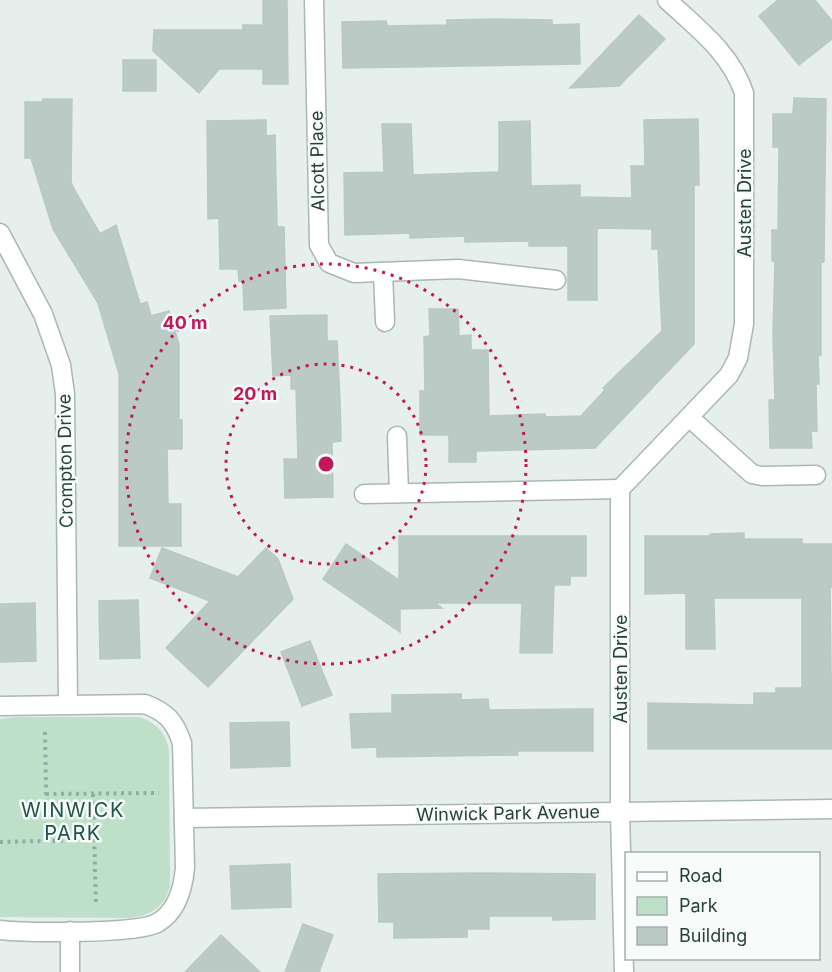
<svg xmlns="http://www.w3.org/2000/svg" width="832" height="972" font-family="Inter,sans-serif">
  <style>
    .green { fill: #bfe0c8 }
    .building { fill: #bbcac4; stroke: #b8c9c2; stroke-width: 1.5 }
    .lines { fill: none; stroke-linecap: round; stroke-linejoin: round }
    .street-casing { stroke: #a8b8b2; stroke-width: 21 }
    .path { stroke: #86b3a5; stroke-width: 4; stroke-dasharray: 3 4.5; stroke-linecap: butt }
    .street { stroke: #fff; stroke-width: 18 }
    .ring { fill: none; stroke: #c2185b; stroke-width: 3; stroke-dasharray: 3 6 }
    .labels { text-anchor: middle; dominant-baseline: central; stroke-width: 5; stroke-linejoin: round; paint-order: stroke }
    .street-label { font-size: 18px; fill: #24423a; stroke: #f7fbf9 }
    .neighbourhood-label { font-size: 20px; letter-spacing: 1.5px; fill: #1f5548; stroke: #f7fbf9 }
    .centre { fill: #c2185b; stroke: #f7fbf9; stroke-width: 3 }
    .ring-label { font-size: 18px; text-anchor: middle; font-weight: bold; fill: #c2185b; stroke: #f7fbf9; stroke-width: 5; stroke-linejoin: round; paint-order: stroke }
  </style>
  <rect width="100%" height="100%" fill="#e6efeb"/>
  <path class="green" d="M17 717H140C157 723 167 734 169 752L170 885C166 906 151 915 131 918L0 917V719Z"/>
  <g class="building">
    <path d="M263 0H287L288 84H263V69H219L199 93 153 51 154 30H243V25H263Z"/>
    <path d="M778 0H815L832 21V39L799 65 759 16Z"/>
    <path d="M639 15 665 39 619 86 570 88Z"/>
    <path d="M496 19 552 20V25L579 24 580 64 343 68 342 22 386 21 387 26 447 25V20Z"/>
    <rect x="123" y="60" width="33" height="31"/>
    <path d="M794 98 826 99 824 262H821V355H818L819 384H816L817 431H811L812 448H770L769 400H775L773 334 775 261H772V230H778L779 147H773V114H793Z"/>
    <path d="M43 99H72L71 182 74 189 100 234 116 225 140 304 147 302 151 316 169 311 179 344V420H182V449H167L168 504H181V546H119V374L98 303 53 229 31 158H25V102H43Z"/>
    <path d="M698 119 699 185H694V344L595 448 476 451V462H449V435H420V391H425L424 337 430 336 429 309H458L459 336 471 335V350H488L489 416 545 414V417L581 416 605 390 603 388 662 331 658 249H652V229L597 228V300H568V246H529V241L465 242V236L410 238V233L345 235 344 173 384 172 382 124H411L413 175 499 172V122L530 121 531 186 580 185V197L632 198 631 166H645L644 120Z"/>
    <path d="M266 120V136L275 135 277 227H284L286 308 244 310 243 281H239L238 269H220L219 218 208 219 207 121Z"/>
    <path d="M327 315V341H337L340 400 341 441 332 442 333 497 285 498 284 459H298L296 389H291V375L273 376 270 316Z"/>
    <path d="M744 533V539H802V544H832V587H830L832 749H648V703L754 705V693H776V688H802V598H714L715 649H686V593L645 594V536H710V534Z"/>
    <path d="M399 536H586V576H570V585H554L552 653H520L522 603H435L442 608 400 609V632L323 579 346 544 399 580Z"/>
    <path d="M162 548 238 577 266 548 278 559 293 599 208 687 166 648 210 601 150 578Z"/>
    <path d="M138 600 140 658 100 659 99 601Z"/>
    <path d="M35 603 36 661 0 662V604Z"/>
    <path d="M310 641 332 695 302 706 281 652Z"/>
    <path d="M461 694V700L488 699 489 710 593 709V751H517L518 755 377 757V747L352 748 350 714 392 713V695Z"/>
    <path d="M289 722 290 766 231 768 230 723Z"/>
    <path d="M290 864 291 907 232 909 230 866Z"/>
    <path d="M479 873 595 874V919L553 920V916H489V929H467V937L394 938V922H379L378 874Z"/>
    <path d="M303 924 333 935 319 972H285Z"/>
    <path d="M221 935 260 972H185Z"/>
  </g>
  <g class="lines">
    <defs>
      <g id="street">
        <path d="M314 0 319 245 329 263 354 273 458 269 556 280"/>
        <path d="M0 233 43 314 61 365 65 394 68 704"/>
        <path d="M383 272 385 322"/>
        <path d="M690 418 752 474 762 476 816 475"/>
        <path d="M397 436 399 493"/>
        <path d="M364 494 620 489"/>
        <path d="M0 706 145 704C166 712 175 721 182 743L185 868C183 889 177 912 157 923 138 934 26 933 0 930"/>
        <path d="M184 818 832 809"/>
        <path d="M70 931V972"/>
        <path d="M624 972 620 812V489L729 375 738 358 744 324V93C731 53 697 28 667 0"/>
      </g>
    </defs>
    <use href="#street" class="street-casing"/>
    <g class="path">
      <path d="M45 732 47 841"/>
      <path d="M46 794 159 793"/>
      <path d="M93 794 96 905"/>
      <path d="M0 842 94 840"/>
    </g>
    <use href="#street" class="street"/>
  </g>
  <g class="ring">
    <circle cx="326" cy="464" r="100"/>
    <circle cx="326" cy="464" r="200"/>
  </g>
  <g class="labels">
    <g class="street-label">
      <text transform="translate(317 161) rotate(-91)">Alcott Place</text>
      <text transform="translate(744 203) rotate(-90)">Austen Drive</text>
      <text transform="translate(65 461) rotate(-91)">Crompton Drive</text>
      <text transform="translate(620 669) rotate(-90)">Austen Drive</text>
      <text transform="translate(508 813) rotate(-1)">Winwick Park Avenue</text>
    </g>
    <g class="neighbourhood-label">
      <text x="73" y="810">WINWICK<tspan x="73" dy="23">PARK</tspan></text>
    </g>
  </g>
  <circle cx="326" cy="464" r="9" class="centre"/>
  <g class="ring-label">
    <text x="185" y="329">40 m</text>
    <text x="255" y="400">20 m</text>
  </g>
  <rect x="625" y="852" width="195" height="108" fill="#f7fbf9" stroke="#a3b1ad" stroke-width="1.5"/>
  <rect x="637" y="872" width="30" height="9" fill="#ffffff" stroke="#a3b1ad" stroke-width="1.5"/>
  <text x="679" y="882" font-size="18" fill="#24423a">Road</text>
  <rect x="637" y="897" width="30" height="18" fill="#bfe0c8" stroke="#a3b1ad" stroke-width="1.5"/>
  <text x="679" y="912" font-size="18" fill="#24423a">Park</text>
  <rect x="637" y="927" width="30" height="18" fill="#bbcac4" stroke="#a3b1ad" stroke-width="1.5"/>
  <text x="679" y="942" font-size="18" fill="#24423a">Building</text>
</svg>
